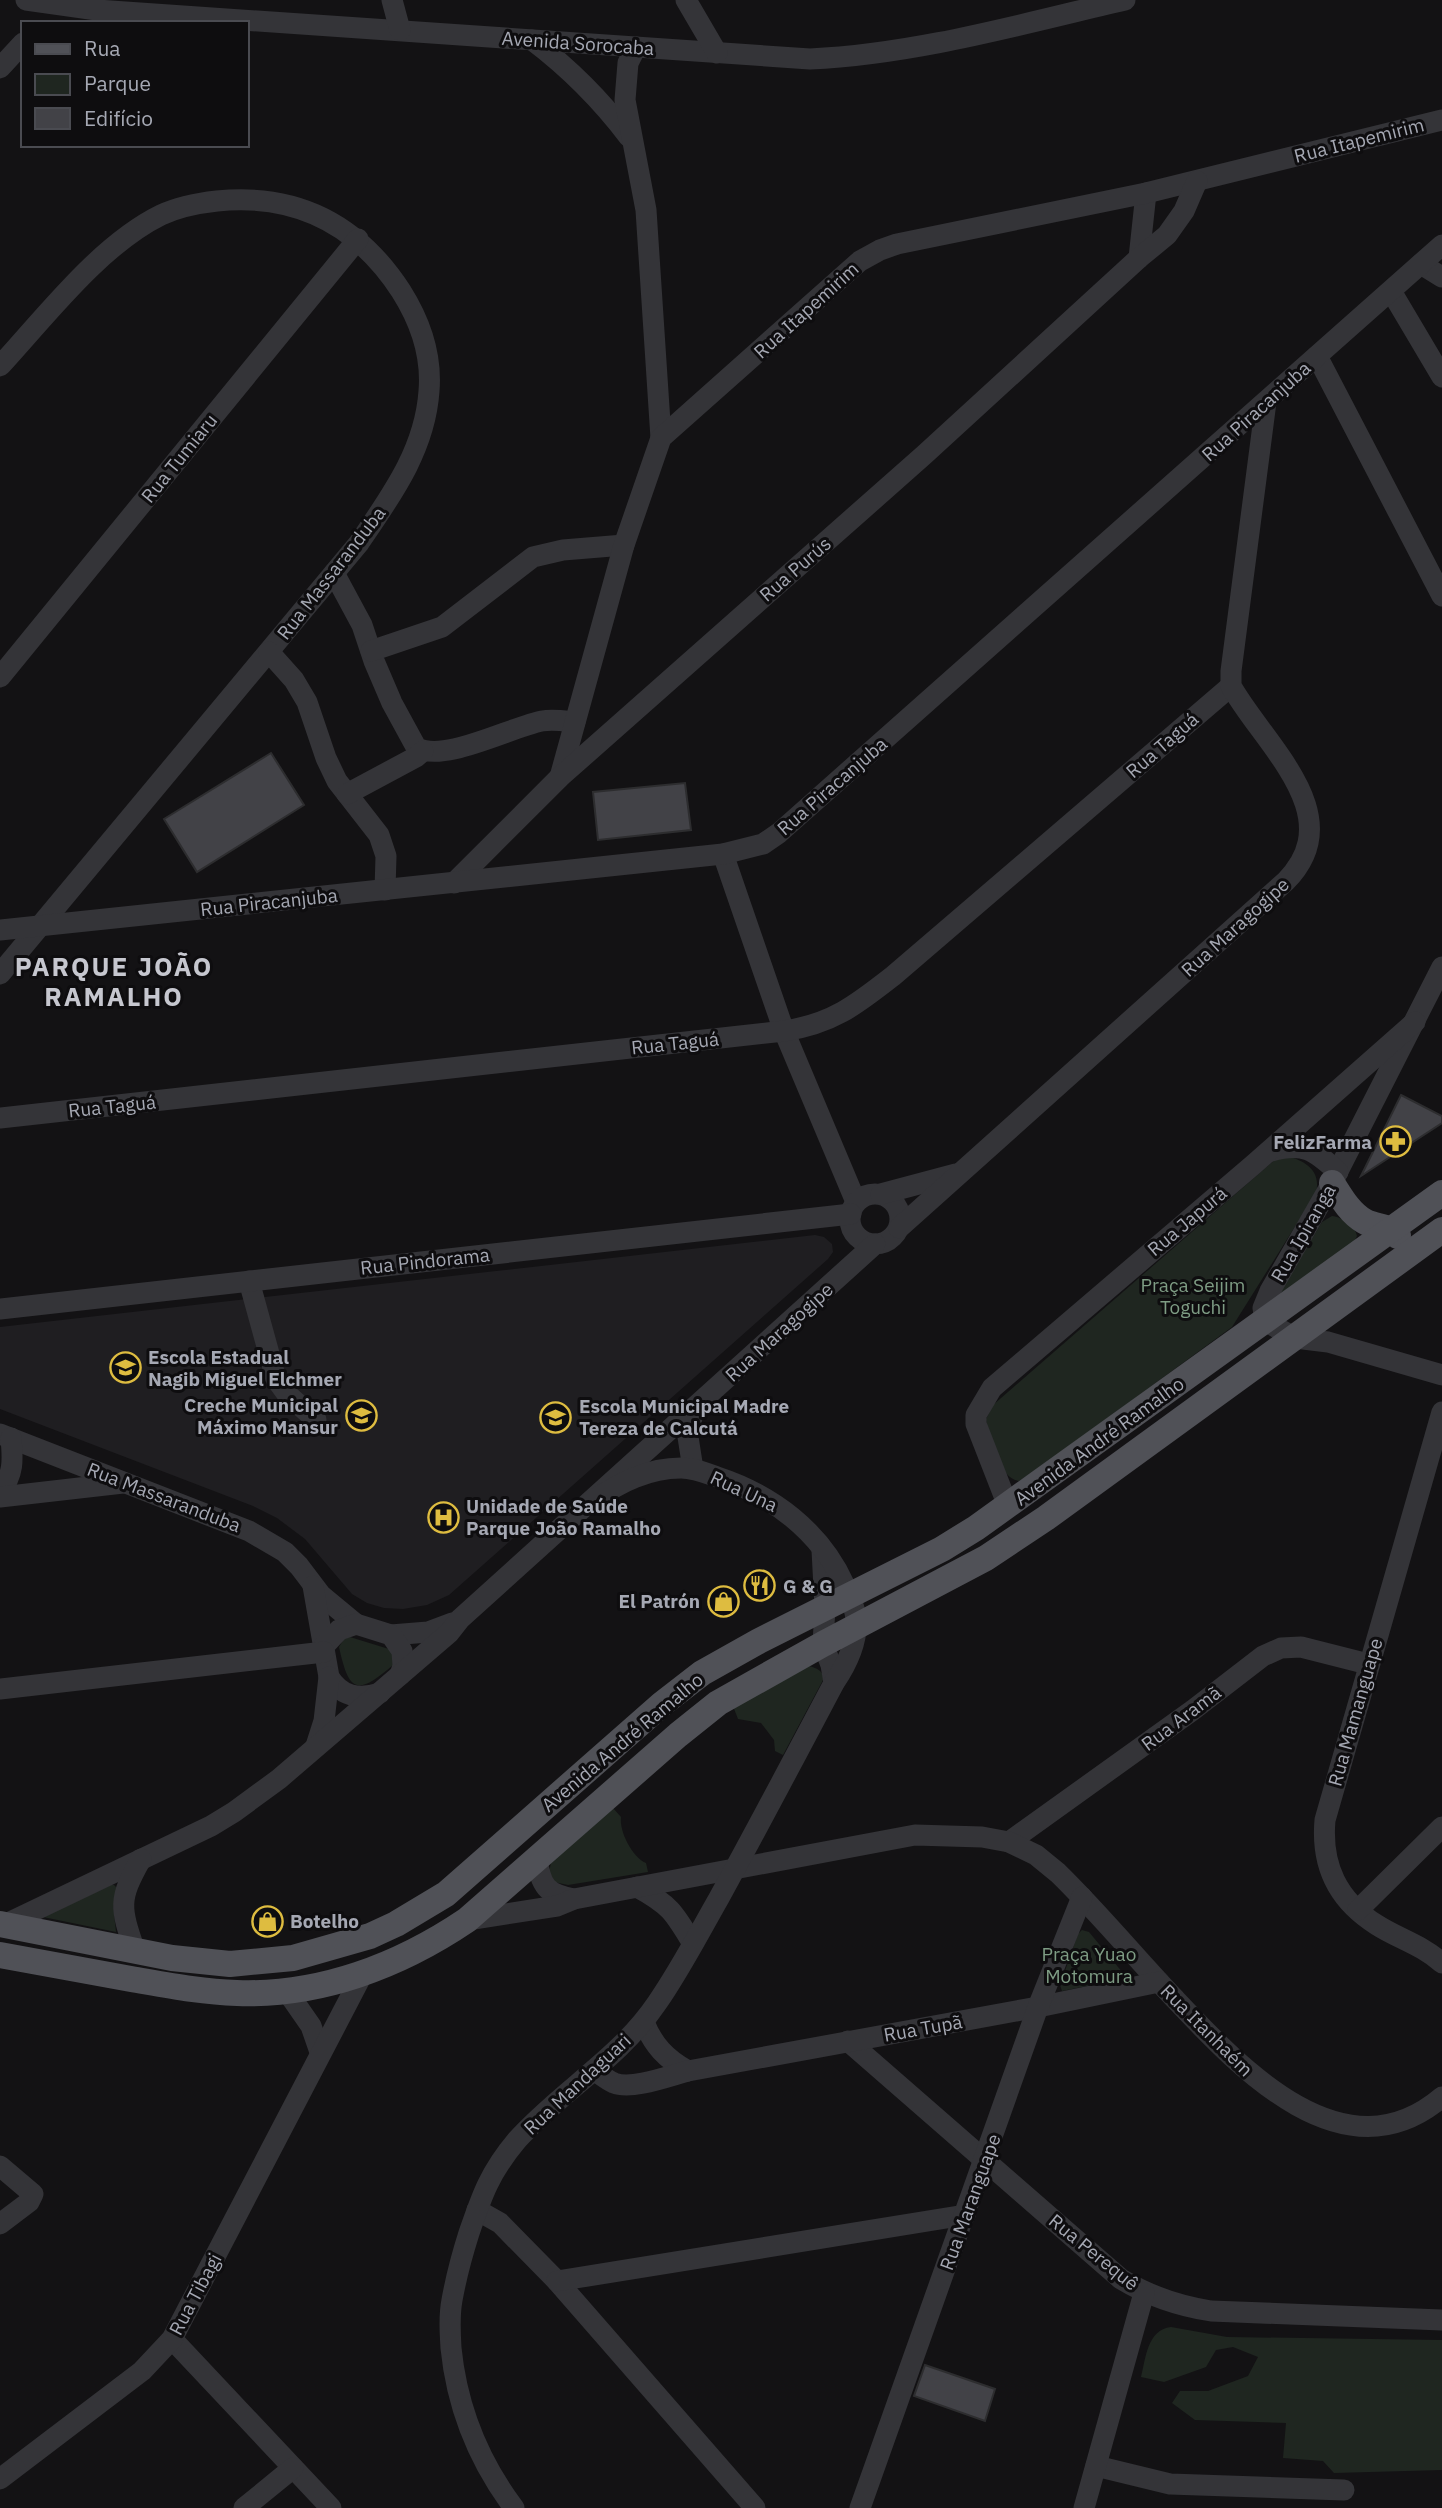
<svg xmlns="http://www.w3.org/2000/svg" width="1442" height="2508" font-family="'IBM Plex Sans',sans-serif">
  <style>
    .built { fill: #1f1e21 }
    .green { fill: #1f2620 }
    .building { fill: #424247; stroke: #2d2d2f; stroke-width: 2 }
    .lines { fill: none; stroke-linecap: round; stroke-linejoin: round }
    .minor { stroke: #343438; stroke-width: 21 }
    .major { stroke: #505157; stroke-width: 26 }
    .labels { text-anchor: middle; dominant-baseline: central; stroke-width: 6; stroke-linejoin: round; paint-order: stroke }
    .street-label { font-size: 19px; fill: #a5a8b3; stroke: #0e0d0f }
    .poi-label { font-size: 19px; font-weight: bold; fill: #a5a8b3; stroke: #0e0d0f; text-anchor: start }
    .park-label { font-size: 19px; fill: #7e9c84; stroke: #0e0d0f }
    .district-label { font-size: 26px; font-weight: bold; letter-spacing: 2px; fill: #c6c7cf; stroke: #0e0d0f }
  </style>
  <rect width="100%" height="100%" fill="#131214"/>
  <path class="built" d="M815 1235 824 1237 832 1244 833 1252 828 1259 449 1595 427 1605 403 1609 384 1608 367 1603 352 1594 305 1539 277 1518 253 1506 0 1409V1327Z"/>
  <g class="green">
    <path d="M1291 1157C1308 1163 1321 1172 1316 1193L1232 1327 1038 1469 1019 1481C999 1478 993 1444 987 1427L986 1419 993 1405 1277 1158Z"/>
    <path d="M1332 1216C1342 1217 1355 1226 1357 1236L1354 1242 1280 1295 1281 1290 1322 1222Z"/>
    <path d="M350 1637 392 1650 393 1665C357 1696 349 1693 339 1647L344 1639Z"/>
    <path d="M809 1666C817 1668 824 1671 823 1680L783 1755 775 1751 774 1740 761 1723 738 1719 733 1706Z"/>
    <path d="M612 1807 621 1817C619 1831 632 1857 646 1863L648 1872 568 1885 554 1882 549 1872 551 1863Z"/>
    <path d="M111 1885H114L117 1888 114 1914 116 1932 43 1917Z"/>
    <path d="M1082 1930 1089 1932 1123 1973 1117 1980 1062 1991 1060 1985 1078 1934Z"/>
    <path d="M1171 2327 1227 2337 1442 2340V2470L1334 2473 1323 2461 1283 2458 1286 2423 1195 2420 1172 2403 1180 2391H1208L1248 2376 1258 2357 1233 2347 1216 2350 1206 2367 1164 2382 1141 2377C1146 2358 1147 2330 1171 2327Z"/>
  </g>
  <g class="building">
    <path d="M271 753 304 805 197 872 164 819Z"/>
    <path d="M685 783 691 830 598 840 593 792Z"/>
    <path d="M1401 1095 1442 1116V1123L1361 1176Z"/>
    <path d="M925 2365 995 2389 985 2421 914 2396Z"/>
  </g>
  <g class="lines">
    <g class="minor">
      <path d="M26 0 97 10 810 59C917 54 1021 24 1125 0"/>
      <path d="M392 0 400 30"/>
      <path d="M686 0 717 53"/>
      <path d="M532 40C569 68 601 100 629 137"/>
      <path d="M636 47 628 63 625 100 646 210 661 438"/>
      <path d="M0 68 23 43"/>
      <path d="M1139 258 1146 193"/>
      <path d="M1421 264 1442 277"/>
      <path d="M1391 291 1442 377"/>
      <path d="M1317 356 1442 596"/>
      <path d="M0 366C46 316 100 245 161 215 178 207 199 203 217 201 297 193 358 225 401 291 420 321 432 355 429 391 425 450 391 496 359 543L0 974"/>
      <path d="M334 573 362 625 374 661 392 703 416 747C442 764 511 727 542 721 553 719 565 721 575 722"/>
      <path d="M371 651 442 627 533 557 563 550 624 545"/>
      <path d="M269 652 294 680 307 702 326 758 337 781 379 835 386 856 385 890"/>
      <path d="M0 677 358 239"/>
      <path d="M560 777 624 545 661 438 860 261 880 250 897 244 1146 193 1442 120"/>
      <path d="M347 794 416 757 423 751"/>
      <path d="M723 854 784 1031 856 1202"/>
      <path d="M454 883 560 777 924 455 1139 258 1167 235 1184 211 1197 181"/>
      <path d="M0 930 723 854 763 844 779 833 1442 245"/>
      <path d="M1442 967 1332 1183 1270 1291 1263 1308 1265 1321 1295 1338 1328 1342 1442 1375"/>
      <path d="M0 1118 784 1031C832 1024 856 1005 893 976L1231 686"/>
      <path d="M1271 1151C1304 1142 1314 1150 1338 1172"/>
      <circle cx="875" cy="1219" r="25"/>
      <path d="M881 1194 956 1174"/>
      <path d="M899 1228 1286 881C1351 815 1264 745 1231 686V671L1266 402"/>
      <path d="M249 1281 276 1379 287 1394 316 1420"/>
      <path d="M0 1309 851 1214"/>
      <path d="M1442 1412 1325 1820C1321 1865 1337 1900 1377 1925 1399 1939 1422 1945 1442 1963"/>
      <path d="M0 1434 249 1531 285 1552 299 1566 321 1595 356 1624"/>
      <path d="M693 1469 688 1437 694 1408"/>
      <path d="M0 1492C14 1474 13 1460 11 1438"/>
      <path d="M0 1497 123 1483"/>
      <path d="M1008 1506 976 1424V1415L992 1388 1253 1165 1415 1022"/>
      <path d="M822 1550 825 1607 823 1644 831 1665 834 1683"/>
      <path d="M313 1586 329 1677C341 1696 358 1700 380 1693"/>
      <path d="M391 1635 428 1632 452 1623"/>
      <path d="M324 1646 339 1630 356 1624 391 1635 402 1651 403 1666 400 1675"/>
      <path d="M0 1689 324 1652"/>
      <path d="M316 1746 324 1721 329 1677"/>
      <path d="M1009 1842 1193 1710 1263 1656 1281 1648 1301 1647 1368 1664"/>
      <path d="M537 1859C541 1886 546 1894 574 1899"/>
      <path d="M637 1887C670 1905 674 1912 693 1944"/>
      <path d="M1358 1910 1442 1827"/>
      <path d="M467 1920 557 1906 574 1899 915 1835 982 1837 1009 1842 1036 1855 1058 1873C1099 1913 1135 1957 1174 1998 1240 2068 1344 2180 1442 2097"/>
      <path d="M4 1925 211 1826 234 1812 279 1779 449 1633 460 1619 875 1244"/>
      <path d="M135 1951C120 1907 118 1900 141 1859"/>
      <path d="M286 1990 311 2026 320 2052"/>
      <path d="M644 2022C653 2045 666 2059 688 2071"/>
      <path d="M848 2041 1121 2279C1149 2296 1179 2306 1211 2311L1442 2320"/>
      <path d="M594 2070C600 2074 607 2080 614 2083 632 2090 669 2076 688 2071L1038 2007 1159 1982"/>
      <path d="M0 2166 33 2194 29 2202 0 2224"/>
      <path d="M477 2210 500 2223 557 2281 755 2508"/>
      <path d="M557 2281 965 2215"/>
      <path d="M172 2339 331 2508"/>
      <path d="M1096 2466 1170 2484 1344 2490"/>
      <path d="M0 2479 142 2371 172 2339 362 1975"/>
      <path d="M244 2508 293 2468"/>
      <path d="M514 2508C478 2460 457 2408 451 2348 450 2332 449 2316 452 2300 456 2278 462 2255 469 2233 482 2195 490 2172 517 2140 561 2091 620 2058 657 2003 680 1970 699 1933 719 1898 758 1827 796 1755 834 1683 847 1664 858 1642 856 1619 855 1606 849 1595 844 1584 820 1531 772 1495 717 1477 706 1473 694 1468 681 1468 647 1468 621 1483 593 1500"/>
      <path d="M860 2508 1038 2007 1082 1897"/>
      <path d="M1084 2508 1144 2293"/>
    </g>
    <g class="major">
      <path d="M1332 1183C1341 1197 1349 1212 1364 1221 1376 1228 1390 1225 1398 1236"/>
      <path d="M0 1924 172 1958 230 1964 293 1958 370 1936 396 1924 446 1894 662 1704 702 1673 759 1641 942 1549 976 1528 1442 1193"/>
      <path d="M0 1955C44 1963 88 1971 131 1979 166 1985 201 1992 237 1993 320 1996 399 1966 467 1920L678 1735 718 1703 823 1644 986 1558 1046 1518 1442 1230"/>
    </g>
  </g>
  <defs>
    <symbol id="pharmacy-ring" viewBox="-11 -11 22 22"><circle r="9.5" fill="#0e0d0f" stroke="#debc40" stroke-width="1.5"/><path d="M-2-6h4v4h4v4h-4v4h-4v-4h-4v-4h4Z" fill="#debc40"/></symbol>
    <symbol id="school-ring" viewBox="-11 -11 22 22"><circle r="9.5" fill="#0e0d0f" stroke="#debc40" stroke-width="1.5"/><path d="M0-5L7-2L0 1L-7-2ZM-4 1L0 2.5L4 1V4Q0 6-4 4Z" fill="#debc40"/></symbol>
    <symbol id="hospital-ring" viewBox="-11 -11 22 22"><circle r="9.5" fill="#0e0d0f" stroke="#debc40" stroke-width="1.5"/><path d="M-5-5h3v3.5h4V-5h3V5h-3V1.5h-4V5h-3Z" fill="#debc40"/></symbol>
    <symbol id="restaurant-ring" viewBox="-11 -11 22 22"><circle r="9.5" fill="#0e0d0f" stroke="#debc40" stroke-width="1.5"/><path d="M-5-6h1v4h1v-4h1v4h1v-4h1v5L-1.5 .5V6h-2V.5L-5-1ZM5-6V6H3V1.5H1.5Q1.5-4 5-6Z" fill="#debc40"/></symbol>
    <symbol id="shop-ring" viewBox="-11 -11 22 22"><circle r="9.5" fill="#0e0d0f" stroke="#debc40" stroke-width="1.5"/><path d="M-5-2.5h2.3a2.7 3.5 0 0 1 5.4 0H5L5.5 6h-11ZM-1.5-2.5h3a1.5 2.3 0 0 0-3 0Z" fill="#debc40"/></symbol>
  </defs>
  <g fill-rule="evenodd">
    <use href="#pharmacy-ring" x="1378" y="1124" width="35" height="35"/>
    <use href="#school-ring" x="108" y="1350" width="35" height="35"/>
    <use href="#school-ring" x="344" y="1398" width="35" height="35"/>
    <use href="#school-ring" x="538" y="1400" width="35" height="35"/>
    <use href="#hospital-ring" x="426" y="1500" width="35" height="35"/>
    <use href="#restaurant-ring" x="742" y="1568" width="35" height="35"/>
    <use href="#shop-ring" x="706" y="1584" width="35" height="35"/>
    <use href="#shop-ring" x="250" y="1904" width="35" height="35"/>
  </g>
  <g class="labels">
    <g class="street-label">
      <text transform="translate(578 43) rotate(4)">Avenida Sorocaba</text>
      <text transform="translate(1359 140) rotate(-14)">Rua Itapemirim</text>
      <text transform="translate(806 310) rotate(-42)">Rua Itapemirim</text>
      <text transform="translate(1256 411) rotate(-42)">Rua Piracanjuba</text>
      <text transform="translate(179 458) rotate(-51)">Rua Tumiaru</text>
      <text transform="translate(795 569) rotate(-41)">Rua Purús</text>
      <text transform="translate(331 573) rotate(-52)">Rua Massaranduba</text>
      <text transform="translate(1162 745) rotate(-41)">Rua Taguá</text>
      <text transform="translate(832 786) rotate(-41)">Rua Piracanjuba</text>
      <text transform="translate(269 902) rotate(-6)">Rua Piracanjuba</text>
      <text transform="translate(1235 927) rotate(-42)">Rua Maragogipe</text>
      <text transform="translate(675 1043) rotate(-6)">Rua Taguá</text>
      <text transform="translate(112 1106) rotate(-6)">Rua Taguá</text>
      <text transform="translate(1187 1221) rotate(-40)">Rua Japurá</text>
      <text transform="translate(1303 1233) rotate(-60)">Rua Ipiranga</text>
      <text transform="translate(425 1261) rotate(-6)">Rua Pindorama</text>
      <text transform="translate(779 1332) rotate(-42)">Rua Maragogipe</text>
      <text transform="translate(1099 1441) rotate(-36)">Avenida André Ramalho</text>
      <text transform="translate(744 1491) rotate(25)">Rua Una</text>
      <text transform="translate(164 1497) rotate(21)">Rua Massaranduba</text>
      <text transform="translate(1355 1712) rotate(-74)">Rua Mamanguape</text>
      <text transform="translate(1181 1718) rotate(-37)">Rua Aramã</text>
      <text transform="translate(622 1742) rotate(-40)">Avenida André Ramalho</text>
      <text transform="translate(923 2028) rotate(-10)">Rua Tupã</text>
      <text transform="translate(1207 2030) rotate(45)">Rua Itanhaém</text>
      <text transform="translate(577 2084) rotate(-43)">Rua Mandaguari</text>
      <text transform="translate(970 2202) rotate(-70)">Rua Maranguape</text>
      <text transform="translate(1094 2252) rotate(39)">Rua Perequê</text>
      <text transform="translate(195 2294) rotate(-62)">Rua Tibagi</text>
    </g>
    <g class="poi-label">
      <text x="1372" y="1142" text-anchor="end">FelizFarma</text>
      <text x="148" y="1357">Escola Estadual<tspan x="148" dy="22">Nagib Miguel Elchmer</tspan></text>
      <text x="338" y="1405" text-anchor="end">Creche Municipal<tspan x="338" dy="22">Máximo Mansur</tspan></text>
      <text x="579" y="1406">Escola Municipal Madre<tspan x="579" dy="22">Tereza de Calcutá</tspan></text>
      <text x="466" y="1506">Unidade de Saúde<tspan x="466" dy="22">Parque João Ramalho</tspan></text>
      <text x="783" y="1586">G &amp; G</text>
      <text x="700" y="1601" text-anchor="end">El Patrón</text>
      <text x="290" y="1921">Botelho</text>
    </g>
    <g class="park-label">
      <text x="1193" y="1285">Praça Seijim<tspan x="1193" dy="22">Toguchi</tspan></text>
      <text x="1089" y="1954">Praça Yuao<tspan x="1089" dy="22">Motomura</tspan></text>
    </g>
    <g class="district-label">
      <text x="114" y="966">PARQUE JOÃO<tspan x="114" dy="30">RAMALHO</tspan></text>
    </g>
  </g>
  <rect x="21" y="21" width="228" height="126" fill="#0e0d0f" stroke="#4a4b51" stroke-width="2"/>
  <rect x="35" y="44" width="35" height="10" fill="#505157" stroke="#4a4b51" stroke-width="2"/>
  <text x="84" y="56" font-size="21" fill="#a5a8b3">Rua</text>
  <rect x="35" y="74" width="35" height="21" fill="#1f2620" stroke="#4a4b51" stroke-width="2"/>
  <text x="84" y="91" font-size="21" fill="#a5a8b3">Parque</text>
  <rect x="35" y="108" width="35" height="21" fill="#424247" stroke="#4a4b51" stroke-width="2"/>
  <text x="84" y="126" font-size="21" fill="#a5a8b3">Edifício</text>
</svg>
